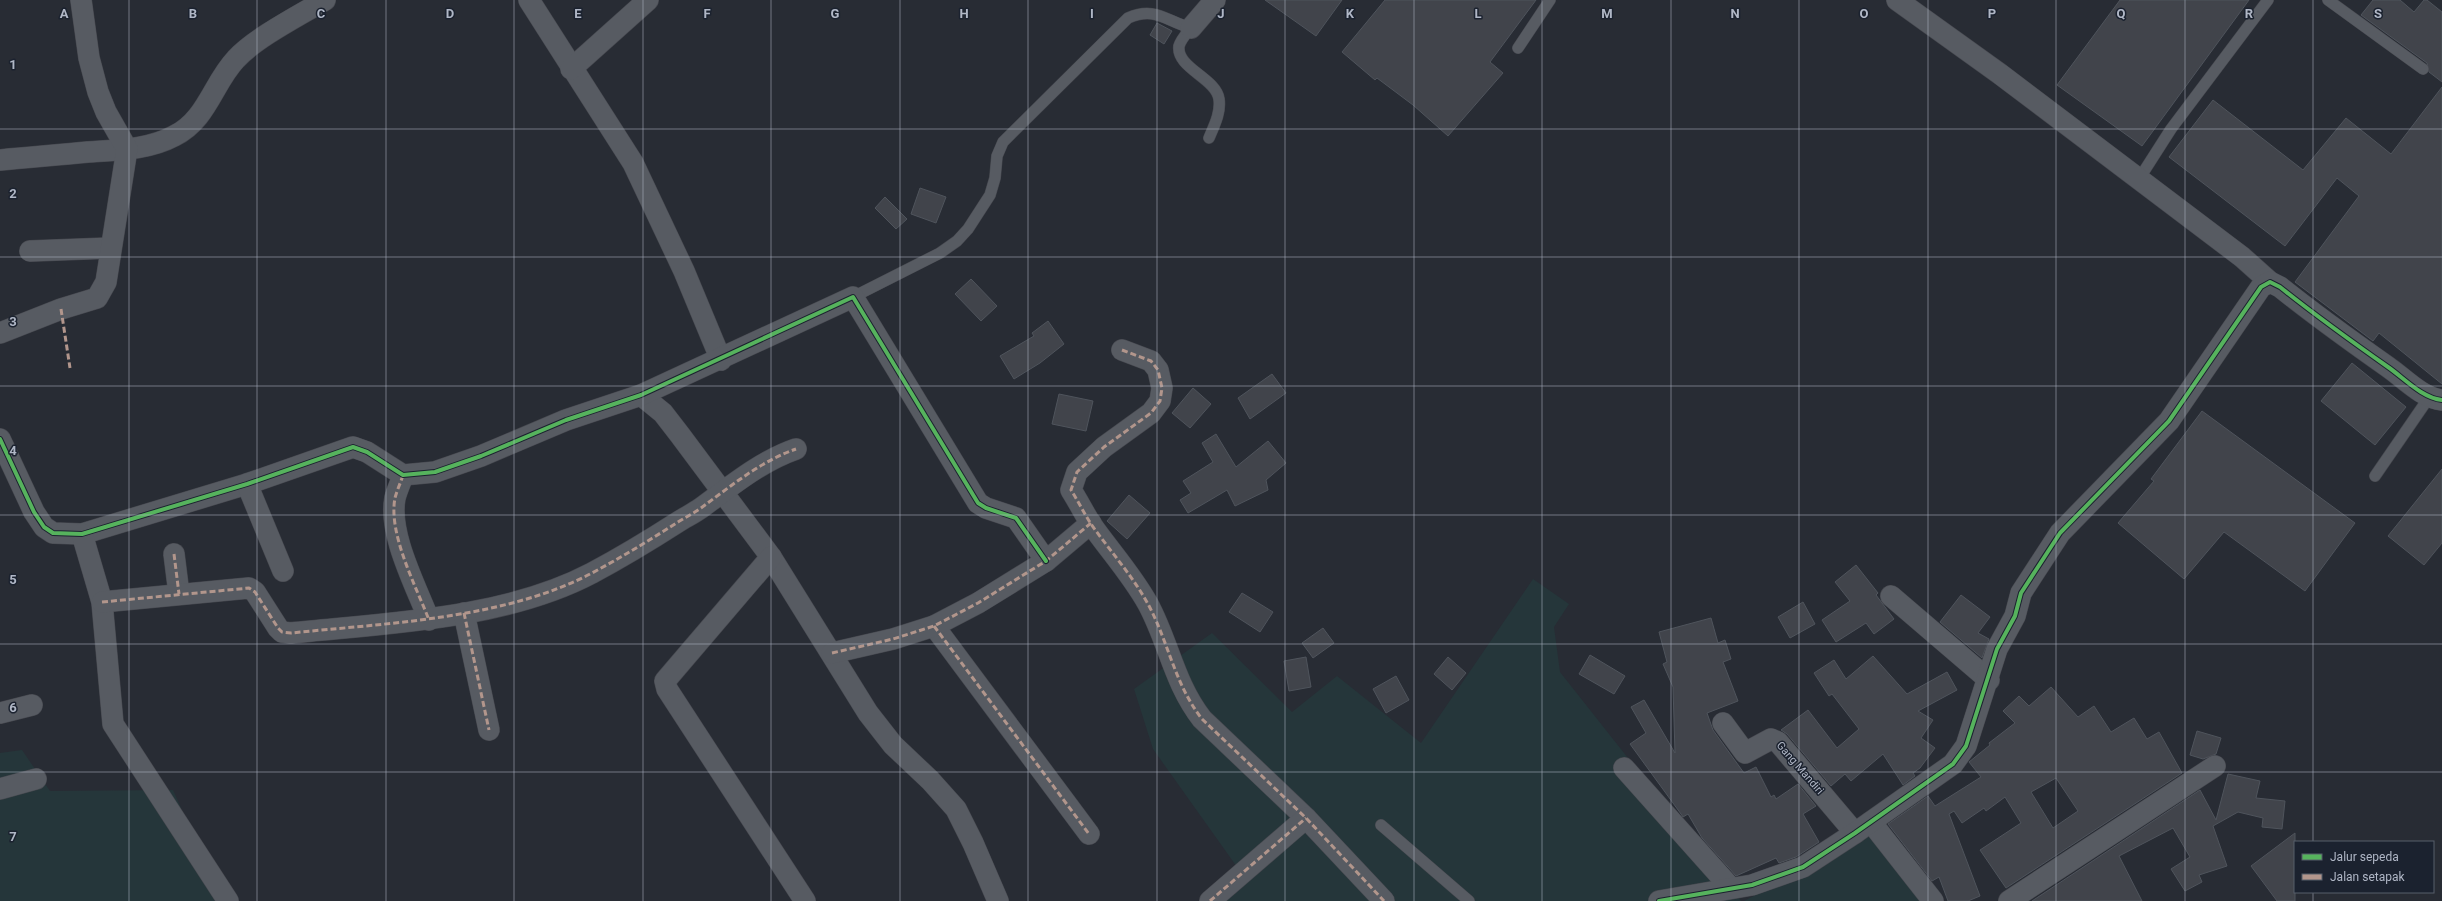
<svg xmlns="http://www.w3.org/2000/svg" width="2442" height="901" font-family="Roboto,sans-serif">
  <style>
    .green { fill: #25363a }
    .building { fill: #41444b; stroke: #4f545c; fill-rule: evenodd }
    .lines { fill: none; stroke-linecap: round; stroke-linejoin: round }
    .lane-casing { stroke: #46484f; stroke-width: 12 }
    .street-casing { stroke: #46484f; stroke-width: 22 }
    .lane { stroke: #575b62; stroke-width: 11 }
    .street { stroke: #575b62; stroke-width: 21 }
    .quiet { stroke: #b2968c; stroke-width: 3; stroke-dasharray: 6 3; stroke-linecap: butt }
    .cycleway-casing { stroke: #1b222f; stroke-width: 6 }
    .cycleway { stroke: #56b35d; stroke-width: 4 }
    .grid { fill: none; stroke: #b0b7c6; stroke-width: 1; stroke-opacity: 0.55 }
    .labels { text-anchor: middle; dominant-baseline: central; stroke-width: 3; stroke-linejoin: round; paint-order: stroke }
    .street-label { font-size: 11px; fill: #b0b7c6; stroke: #1b222f }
    .grid-label { font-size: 13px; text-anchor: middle; font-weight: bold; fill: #b0b7c6; stroke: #1b222f; stroke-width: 3; stroke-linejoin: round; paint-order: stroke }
  </style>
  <rect width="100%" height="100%" fill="#282c34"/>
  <g class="green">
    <path d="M1533 579 1569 604 1554 627 1560 672 1741 901H1204L1237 867 1153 749 1134 689 1212 633 1292 712 1337 676 1421 743Z"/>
    <path d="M22 750 50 791 173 790 205 862 231 901H0V753Z"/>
    <path d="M1869 836 1921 901H1744Z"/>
  </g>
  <g class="building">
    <path d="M1265 0H1342L1316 36Z"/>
    <path d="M1385 0H1536L1490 62 1503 73 1448 136 1413 105 1377 78 1375 80 1342 52Z"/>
    <path d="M2120 0H2249L2142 146 2057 85Z"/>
    <path d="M2373 0H2400L2414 12 2424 0H2427L2442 12V82L2429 72 2427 63 2361 15Z"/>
    <path d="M1157 23 1172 31 1164 44 1150 35Z"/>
    <path d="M2442 87V384L2379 333 2373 341 2295 282 2359 196 2337 178 2285 246 2169 157 2213 100 2303 170 2346 118 2391 154Z"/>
    <path d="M920 188 946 197 936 223 911 214Z"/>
    <path d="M885 197 907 219 896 229 875 208Z"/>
    <path d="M971 279 997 306 981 321 955 294Z"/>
    <path d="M1048 321 1064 344 1040 363 1014 379 1000 356 1034 336 1032 333Z"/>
    <path d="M2352 363 2406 407 2375 445 2321 401Z"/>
    <path d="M1272 374 1286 393 1250 419 1238 398Z"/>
    <path d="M1193 388 1211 404 1190 428 1172 413Z"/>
    <path d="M1059 394 1093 401 1086 431 1052 424Z"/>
    <path d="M2202 411 2355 523 2305 591 2224 532 2184 579 2118 523 2154 481 2151 479Z"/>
    <path d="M1216 434 1236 467 1268 441 1286 463 1266 480 1268 490 1235 506 1227 490 1188 513 1180 500 1191 493 1183 481 1213 462 1202 443Z"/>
    <path d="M2442 469V543L2424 565 2388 536Z"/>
    <path d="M1129 495 1150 513 1127 539 1107 521Z"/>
    <path d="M1856 565 1878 593 1876 595 1894 619 1874 634 1866 623 1836 642 1822 620 1850 601 1835 582Z"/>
    <path d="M1242 593 1273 612 1260 632 1229 612Z"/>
    <path d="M1961 595 1990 617 1978 633 1989 639 1982 658 1940 622Z"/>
    <path d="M1803 602 1815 624 1790 638 1778 617Z"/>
    <path d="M1711 618 1718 643 1725 640 1731 659 1723 662 1738 701 1707 713 1713 730 1744 773 1756 767 1771 797 1774 795 1776 799 1798 784 1816 806 1803 814 1819 842 1796 857 1779 863 1776 858 1736 876 1702 838 1688 814 1683 817 1681 814 1630 744 1646 733 1631 707 1644 700 1675 753 1673 687 1663 664 1667 662 1659 632Z"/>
    <path d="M1323 628 1334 643 1313 658 1302 643Z"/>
    <path d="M1590 655 1625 676 1614 694 1579 674Z"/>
    <path d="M1873 656 1907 694 1947 672 1957 690 1918 711 1933 720 1921 738 1935 748 1920 768 1913 773 1915 776 1903 785 1883 754 1851 781 1845 774 1831 786 1787 734 1781 730 1808 710 1837 748 1859 729 1832 694 1829 696 1814 673 1834 660 1846 679Z"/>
    <path d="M1306 657 1311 687 1289 691 1284 661Z"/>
    <path d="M1448 657 1466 673 1452 690 1434 674Z"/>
    <path d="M1396 676 1409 700 1386 713 1373 689Z"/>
    <path d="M2051 687 2078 717 2094 706 2111 732 2134 718 2147 739 2159 732 2182 773 2006 888 1980 850 2021 823 2005 797 1986 811 1984 808 1962 823 1954 811 1949 814 1980 896 1968 901H1948L1939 877 1932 881 1888 824 1928 796 1935 806 1981 777 1969 762 1990 745 1989 743 2015 723 2003 711 2019 696 2029 706ZM2056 778 2078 811 2053 828 2031 792Z"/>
    <path d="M2197 731 2221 738 2216 754 2203 759 2190 755Z"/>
    <path d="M2228 774 2260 781 2256 798 2285 801 2282 829 2262 827 2263 818 2238 812 2213 826 2227 866 2199 875 2202 882 2185 891 2171 869 2190 857 2173 828 2119 856 2142 901H2032L2200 790 2216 820Z"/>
    <path d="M2295 833V901H2277L2251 866Z"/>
  </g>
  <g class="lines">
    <defs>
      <g id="lane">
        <path d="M2328 0 2423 69"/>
        <path d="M1518 48 1550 0"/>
        <path d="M2139 179 2171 129 2268 0"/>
        <path d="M853 297 940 253 957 241 968 229 990 195 995 178 997 156 1003 142 1128 18C1155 6 1166 21 1191 28 1187 33 1181 39 1179 46 1176 68 1216 78 1219 99 1221 113 1214 126 1209 138"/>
        <path d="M2375 476 2430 396"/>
        <path d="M1381 825 1469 901"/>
      </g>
      <g id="street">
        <path d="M529 0 633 163 684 271 721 360"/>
        <path d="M1897 0 2000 74 2242 257 2270 282"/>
        <path d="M1191 28 1215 0"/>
        <path d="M571 69 648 0"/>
        <path d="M0 160C29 157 59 155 88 152 116 150 148 150 174 136 207 120 213 83 236 59 255 38 300 15 325 0"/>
        <path d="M30 251 110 248"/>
        <path d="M0 333 61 309 97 298 106 282 127 149 106 112 98 92 89 58 81 0"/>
        <path d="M1122 350 1151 361 1158 370 1162 388 1160 401 1151 413 1104 447 1077 472 1071 490C1078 501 1084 513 1091 524 1110 551 1132 575 1148 604 1169 643 1174 683 1202 719L1306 818 1384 901"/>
        <path d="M641 395 663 413 680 435 771 557 868 713 893 745 930 780 956 809 973 843 998 901"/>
        <path d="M0 439 34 512 44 527 53 533 82 534 247 484 353 447 367 452 403 475 435 472 481 456 566 420 641 395 853 297 978 503 986 508 1016 518 1046 561"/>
        <path d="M403 475C401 482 397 490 395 498 388 534 416 586 429 620"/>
        <path d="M247 484 283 571"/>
        <path d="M82 534 102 602 113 724 228 901"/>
        <path d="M174 554 179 594"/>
        <path d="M771 557 665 681 667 689 805 901"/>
        <path d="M1891 596 1989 680"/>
        <path d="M102 602 249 588 255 592 278 628 282 632 291 633C388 623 505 619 592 573 622 557 650 540 678 522 686 517 694 513 701 508 731 486 761 461 796 449"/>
        <path d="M464 613 489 730"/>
        <path d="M934 626 1089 834"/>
        <path d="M832 653 893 639 934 626 978 603 1046 561 1091 523"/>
        <path d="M0 713 32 705"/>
        <path d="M1723 723 1745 753 1771 739 1778 742 1855 833"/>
        <path d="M1624 768 1731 888"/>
        <path d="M0 789 36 779"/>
        <path d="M1871 822 1933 901"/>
        <path d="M1210 901 1306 818"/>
        <path d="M1659 901 1752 885 1803 867 1855 833 1953 764 1966 746 1997 649 2015 616 2021 593 2060 533 2169 421 2261 287 2270 282 2280 287C2315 315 2351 341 2388 367 2404 378 2422 398 2442 400"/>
        <path d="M2009 901 2215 766"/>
      </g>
    </defs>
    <use href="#lane" class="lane-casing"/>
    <use href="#street" class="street-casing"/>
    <use href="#lane" class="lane"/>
    <use href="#street" class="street"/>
    <g class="quiet">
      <path d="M61 309 70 368"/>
      <path d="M1122 350 1151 361 1158 370 1162 388 1160 401 1151 413 1104 447 1077 472 1071 490C1078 501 1084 513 1091 524 1110 551 1132 575 1148 604 1169 643 1174 683 1202 719L1306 818 1384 901"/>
      <path d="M403 475C401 482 397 490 395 498 388 534 416 586 429 620"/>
      <path d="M174 554 179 594"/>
      <path d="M102 602 249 588 255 592 278 628 282 632 291 633C388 623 505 619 592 573 622 557 650 540 678 522 686 517 694 513 701 508 731 486 761 461 796 449"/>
      <path d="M464 613 489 730"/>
      <path d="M934 626 1089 834"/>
      <path d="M832 653 893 639 934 626 978 603 1046 561 1091 523"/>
      <path d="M1210 901 1306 818"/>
    </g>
    <defs>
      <g id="cycleway">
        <path d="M0 439 34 512 44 527 53 533 82 534 247 484 353 447 367 452 403 475 435 472 481 456 566 420 641 395 853 297 978 503 986 508 1016 518 1046 561"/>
        <path d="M1659 901 1752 885 1803 867 1855 833 1953 764 1966 746 1997 649 2015 616 2021 593 2060 533 2169 421 2261 287 2270 282 2280 287C2315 315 2351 341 2388 367 2404 378 2422 398 2442 400"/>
      </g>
    </defs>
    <use href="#cycleway" class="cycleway-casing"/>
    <use href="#cycleway" class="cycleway"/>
  </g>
  <path class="grid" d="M129 0V901M257 0V901M386 0V901M514 0V901M643 0V901M771 0V901M900 0V901M1028 0V901M1157 0V901M1285 0V901M1414 0V901M1542 0V901M1671 0V901M1799 0V901M1928 0V901M2056 0V901M2185 0V901M2313 0V842M0 129H2442M0 257H2442M0 386H2442M0 515H2442M0 644H2442M0 772H2442M2313 892V901"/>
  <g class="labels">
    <g class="street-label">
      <text transform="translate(1800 768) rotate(49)">Gang Mandiri</text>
    </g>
  </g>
  <g class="grid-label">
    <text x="64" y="18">A</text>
    <text x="193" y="18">B</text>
    <text x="321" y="18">C</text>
    <text x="450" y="18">D</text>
    <text x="578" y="18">E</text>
    <text x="707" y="18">F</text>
    <text x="835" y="18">G</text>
    <text x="964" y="18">H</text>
    <text x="1092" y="18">I</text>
    <text x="1221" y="18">J</text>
    <text x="1350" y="18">K</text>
    <text x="1478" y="18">L</text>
    <text x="1607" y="18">M</text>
    <text x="1735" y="18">N</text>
    <text x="1864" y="18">O</text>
    <text x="1992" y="18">P</text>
    <text x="2121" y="18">Q</text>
    <text x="2249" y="18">R</text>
    <text x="2378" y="18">S</text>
    <text x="13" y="69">1</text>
    <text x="13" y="198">2</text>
    <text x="13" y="326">3</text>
    <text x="13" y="455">4</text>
    <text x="13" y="584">5</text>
    <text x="13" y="712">6</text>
    <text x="13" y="841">7</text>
  </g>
  <rect x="2294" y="841" width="140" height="52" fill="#1b222f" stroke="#575e6b"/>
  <rect x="2302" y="854" width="20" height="6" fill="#56b35d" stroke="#575e6b"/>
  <text x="2330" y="861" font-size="12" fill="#b0b7c6">Jalur sepeda</text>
  <rect x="2302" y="874" width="20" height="6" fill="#b2968c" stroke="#575e6b"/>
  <text x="2330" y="881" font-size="12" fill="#b0b7c6">Jalan setapak</text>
</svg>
